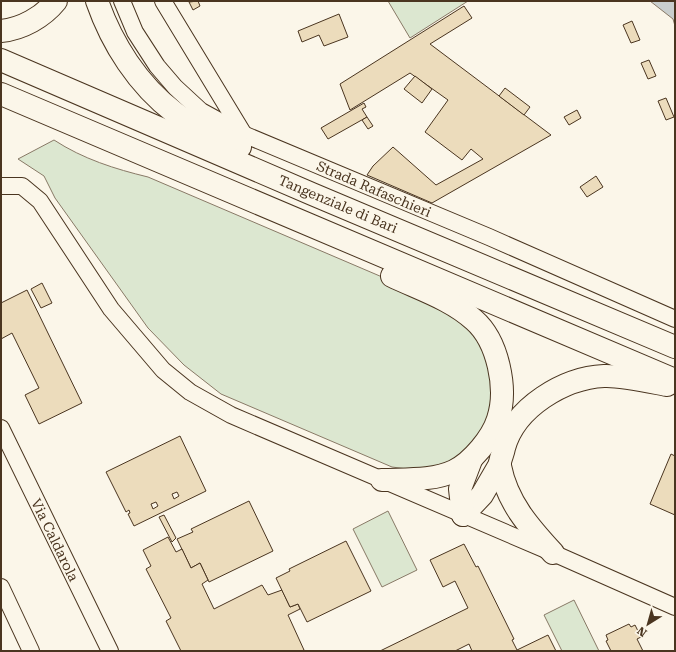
<svg xmlns="http://www.w3.org/2000/svg" width="676" height="652" font-family="'Roboto Serif',serif">
  <style>
    .green { fill: #dce7d0; stroke: #887966 }
    .water { fill: #c9cecd; stroke: #887966 }
    .building { fill: #ecdcbc; stroke: #4a3520; fill-rule: evenodd }
    .lines { fill: none; stroke-linecap: round; stroke-linejoin: round }
    .minor-casing { stroke: #4a3520; stroke-width: 18 }
    .highway-casing { stroke: #4a3520; stroke-width: 24 }
    .minor { stroke: #fbf6e9; stroke-width: 16 }
    .highway { stroke: #fbf6e9; stroke-width: 22 }
    .labels { text-anchor: middle; dominant-baseline: central; stroke-width: 3; stroke-linejoin: round; paint-order: stroke }
    .street-label { font-size: 14px; fill: #4a3520; stroke: #fbf6e9 }
  </style>
  <rect width="100%" height="100%" fill="#fbf6e9"/>
  <g class="green">
    <path d="M388 1H468L410 38Z"/>
    <path d="M54 140C83 159 115 169 148 177L436 300 476 334 491 365V401L486 426 463 455 440 466 407 469 392 467 221 394 184 365 148 328 55 198 44 176 18 159Z"/>
    <path d="M388 511 417 570 382 587 353 529Z"/>
    <path d="M574 600 599 651H562L544 615Z"/>
  </g>
  <path class="water" d="M650 1H675V26L673 19Z"/>
  <g class="building">
    <path d="M198 1 200 6 193 10 189 2Z"/>
    <path d="M464 6 472 18 430 44 551 135 432 203 367 175 373 166 393 147 436 185 483 159 471 149 462 160 425 132 448 100 410 73 350 110 340 84Z"/>
    <path d="M339 14 348 37 324 46 319 35 302 42 298 31Z"/>
    <path d="M632 21 640 40 631 43 623 25Z"/>
    <path d="M649 60 656 76 648 79 641 63Z"/>
    <path d="M415 76 432 89 422 103 404 89Z"/>
    <path d="M505 88 530 107 524 115 499 96Z"/>
    <path d="M666 98 674 117 666 120 658 101Z"/>
    <path d="M364 103 366 107 362 109 367 117 328 139 321 128Z"/>
    <path d="M577 110 581 118 569 125 564 117Z"/>
    <path d="M367 117 373 126 368 129 362 120Z"/>
    <path d="M596 176 603 187 587 197 580 187Z"/>
    <path d="M42 283 52 303 41 308 31 289Z"/>
    <path d="M27 290 82 403 39 424 25 395 39 388 12 333 1 339V303Z"/>
    <path d="M180 436 206 491 134 526 128 514 130 513 129 510 126 512 106 472ZM177 492 179 496 174 499 172 494ZM156 502 158 506 153 509 151 504Z"/>
    <path d="M671 454 675 456V515L650 504Z"/>
    <path d="M249 501 273 551 209 582 200 563 191 568 177 539 193 532 191 529Z"/>
    <path d="M164 515 176 538 172 542 159 517Z"/>
    <path d="M168 537 176 552 182 549 191 568 200 563 208 580 202 584 214 609 262 585 268 595 282 590 290 607 298 604 300 609 288 615 304 650 301 651H181L166 621 171 618 146 569 151 566 143 550Z"/>
    <path d="M346 541 371 591 307 622 298 604 290 607 276 578 290 571 289 569Z"/>
    <path d="M464 544 476 567 478 566 514 639 512 640 517 650 548 635 556 651H472L469 644 455 651H380L468 608 455 581 443 587 430 560Z"/>
    <path d="M629 624 631 627 635 625 641 637 637 639 643 651H611L606 641 608 640 606 635Z"/>
  </g>
  <g class="lines">
    <defs>
      <g id="minor">
        <path d="M122 1 135 32 157 66 175 87 201 111 243 134 489 237 675 319"/>
        <path d="M163 1 243 133"/>
        <path d="M1 186H22L40 201 111 309 163 370 190 392 231 415 553 553 675 607"/>
        <path d="M1 428 110 651"/>
        <path d="M1 587 31 651"/>
      </g>
      <g id="highway">
        <path d="M97 1C112 44 138 85 175 113 194 128 219 137 240 147"/>
        <path d="M1 31C22 29 43 17 56 1"/>
        <path d="M1 60 312 194 675 347"/>
        <path d="M1 94 675 380"/>
        <path d="M382 480C406 479 433 481 454 471 472 462 492 438 498 419 508 389 498 341 474 320 451 299 419 289 392 276"/>
        <path d="M463 515 482 495 500 464"/>
        <path d="M463 515 460 489 471 460"/>
        <path d="M553 553C529 527 507 502 500 466 499 461 503 454 504 448 515 407 564 378 604 376 619 375 651 382 667 385"/>
      </g>
    </defs>
    <use href="#minor" class="minor-casing"/>
    <use href="#highway" class="highway-casing"/>
    <use href="#minor" class="minor"/>
    <use href="#highway" class="highway"/>
  </g>
  <g class="labels">
    <g class="street-label">
      <text transform="translate(374 189) rotate(23)">Strada Rafaschieri</text>
      <text transform="translate(338 204) rotate(23)">Tangenziale di Bari</text>
      <text transform="translate(55 540) rotate(64)">Via Caldarola</text>
    </g>
  </g>
  <rect width="676" height="652" fill="none" stroke="#4a3520" stroke-width="4"/>
  <g transform="translate(648 624) rotate(217)" stroke="#fbf6e9" stroke-width="3" paint-order="stroke">
  <path d="M0-3L7 15L0 10L-7 15Z" fill="#4a3520"/>
  <text y="-6" font-size="11" font-weight="bold" text-anchor="middle" fill="#4a3520">N</text>
  </g>
</svg>
